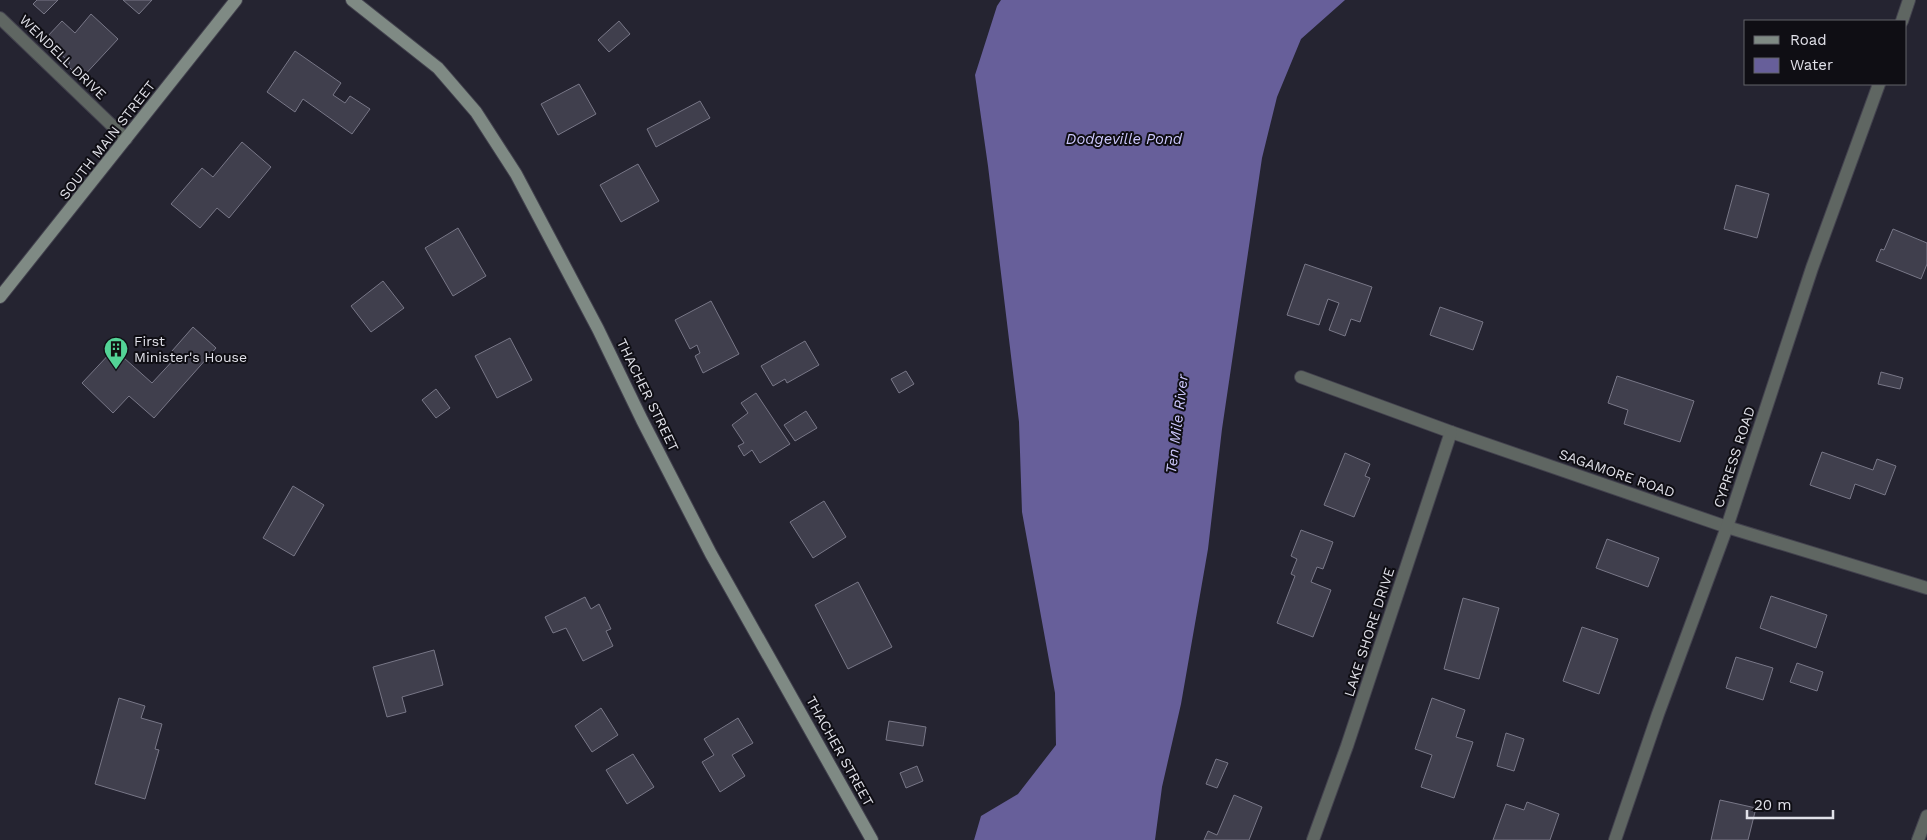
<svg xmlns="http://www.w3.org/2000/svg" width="1927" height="840" font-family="'Work Sans',sans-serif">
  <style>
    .water { fill: #675f9a }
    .building { fill: #403f4d; stroke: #787787 }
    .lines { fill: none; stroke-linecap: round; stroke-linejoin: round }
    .minor-casing { stroke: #43424e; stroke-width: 14 }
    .secondary-casing { stroke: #43424e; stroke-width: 14 }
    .minor { stroke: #5f6662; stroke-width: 12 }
    .secondary { stroke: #7f8a84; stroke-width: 12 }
    .labels { text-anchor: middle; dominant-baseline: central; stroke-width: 4; stroke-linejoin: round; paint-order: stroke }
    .street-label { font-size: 14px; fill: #e1e1e9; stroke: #0f0e14 }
    .poi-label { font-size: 14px; fill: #e1e1e9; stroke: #0f0e14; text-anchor: start }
    .water-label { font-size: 15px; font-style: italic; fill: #ccc7fc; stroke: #0f0e14 }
  </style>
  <rect width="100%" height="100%" fill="#252431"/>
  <path class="water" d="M1001 0H1345L1301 39 1277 97 1262 158 1222 429 1208 549 1181 704 1162 787 1155 840H974L981 816 1018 794 1056 745 1055 693 1022 512 1019 422 988 166 975 75 997 6Z"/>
  <g class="building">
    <path d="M37 0H58L44 14 33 4Z"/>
    <path d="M123 0H152L139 14Z"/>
    <path d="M91 14 118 39 81 79 67 65 70 63 45 39 62 21 75 33Z"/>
    <path d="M619 21 630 34 609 52 598 40Z"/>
    <path d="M295 51 341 83 333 95 345 103 350 96 370 109 352 134 303 99 295 112 267 92Z"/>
    <path d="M579 84 596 114 558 135 541 104Z"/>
    <path d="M700 101 710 118 656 147 647 129Z"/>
    <path d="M242 142 271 167 229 218 217 208 200 228 171 204 202 168 213 177Z"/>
    <path d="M638 164 659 201 621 222 600 185Z"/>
    <path d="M1736 185 1769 194 1757 238 1724 229Z"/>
    <path d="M458 228 486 276 453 296 425 248Z"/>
    <path d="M1893 229 1927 243V264L1921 279 1876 261 1881 249 1884 250Z"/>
    <path d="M1305 264 1372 287 1360 322 1351 319 1345 336 1329 330 1339 303 1328 299 1319 325 1287 315Z"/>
    <path d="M383 281 404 308 371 332 351 306Z"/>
    <path d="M711 301 739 354 703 373 695 356 700 353 697 345 690 349 675 320Z"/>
    <path d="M1440 307 1483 322 1473 350 1430 335Z"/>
    <path d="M193 327 216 348 154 418 129 396 113 413 82 383 114 349 152 383 177 356 172 351Z"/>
    <path d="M510 338 532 380 497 398 475 356Z"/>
    <path d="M805 341 819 365 787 383 785 379 773 386 761 366Z"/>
    <path d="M906 371 914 384 899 393 891 379Z"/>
    <path d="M1881 372 1903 378 1900 389 1878 384Z"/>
    <path d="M1617 376 1694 401 1680 442 1624 424 1628 410 1608 403Z"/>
    <path d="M436 389 450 408 436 418 422 400Z"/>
    <path d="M756 393 790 444 760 463 752 450 744 456 738 446 744 443 732 425 748 413 741 403Z"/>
    <path d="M806 411 817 428 795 441 784 425Z"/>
    <path d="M1822 452 1873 470 1877 459 1896 466 1885 495 1855 484 1850 499 1810 485Z"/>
    <path d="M1345 453 1370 464 1365 476 1370 478 1354 517 1324 505Z"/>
    <path d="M293 486 324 505 294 556 263 538Z"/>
    <path d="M824 501 846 537 813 558 790 522Z"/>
    <path d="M1301 530 1333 542 1323 569 1317 567 1311 582 1331 590 1313 637 1277 623 1295 576 1291 574 1297 559 1291 556Z"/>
    <path d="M1607 539 1659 558 1648 587 1596 568Z"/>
    <path d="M858 582 892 647 848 669 815 605Z"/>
    <path d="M1771 596 1827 615 1816 648 1760 628Z"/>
    <path d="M585 597 591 609 599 604 611 629 606 631 613 646 583 661 566 628 553 633 545 617Z"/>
    <path d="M1463 598 1499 608 1479 679 1444 669Z"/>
    <path d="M1582 627 1618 639 1599 694 1563 681Z"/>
    <path d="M434 650 443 685 402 697 406 712 387 717 373 667Z"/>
    <path d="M1736 657 1773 668 1763 700 1726 688Z"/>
    <path d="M1797 663 1823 672 1817 691 1790 682Z"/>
    <path d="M119 698 145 706 141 718 162 724 155 749 159 750 145 799 95 784Z"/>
    <path d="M1432 698 1465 710 1456 737 1473 742 1454 798 1421 787 1432 755 1415 749Z"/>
    <path d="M601 708 618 735 592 752 575 726Z"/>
    <path d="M738 718 753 743 732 755 745 776 720 792 702 762 714 755 704 739Z"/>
    <path d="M889 721 926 727 923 746 886 740Z"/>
    <path d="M1506 733 1524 739 1514 771 1497 766Z"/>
    <path d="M633 754 654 787 627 804 606 770Z"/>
    <path d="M1216 759 1228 763 1217 788 1206 784Z"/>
    <path d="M917 766 923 781 906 788 900 773Z"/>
    <path d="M1234 795 1262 807 1249 840H1204L1208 831 1217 835Z"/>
    <path d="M1720 800 1756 808 1748 840H1711Z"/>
    <path d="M1527 802 1559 814 1550 840H1493L1506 804 1524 810Z"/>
  </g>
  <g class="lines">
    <defs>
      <g id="minor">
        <path d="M0 18 126 139"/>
        <path d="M1902 21 1909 0"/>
        <path d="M1301 377 1451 432 1727 527 1927 588"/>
        <path d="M1313 840 1347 746 1451 432"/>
        <path d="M1615 840 1658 714 1727 527 1812 268 1879 84"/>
        <path d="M1918 840 1927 816"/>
      </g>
      <g id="secondary">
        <path d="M352 0 438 68 476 112 516 174 598 329 642 420 711 554 872 840"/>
        <path d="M0 297 236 0"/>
      </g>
    </defs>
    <use href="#minor" class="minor-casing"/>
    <use href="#secondary" class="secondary-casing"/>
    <use href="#minor" class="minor"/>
    <use href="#secondary" class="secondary"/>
  </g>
  <defs>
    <symbol id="building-pin" viewBox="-11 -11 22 30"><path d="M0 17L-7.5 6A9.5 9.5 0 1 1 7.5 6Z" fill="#53d396" stroke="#0f0e14"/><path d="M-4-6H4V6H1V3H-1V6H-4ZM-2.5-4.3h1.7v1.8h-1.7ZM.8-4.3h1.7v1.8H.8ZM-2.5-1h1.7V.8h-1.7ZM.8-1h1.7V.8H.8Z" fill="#111"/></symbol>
  </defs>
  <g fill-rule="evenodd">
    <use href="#building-pin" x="102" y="335" width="28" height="38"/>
  </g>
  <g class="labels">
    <g class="street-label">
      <text transform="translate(63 57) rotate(44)">WENDELL DRIVE</text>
      <text transform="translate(107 140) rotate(-52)">SOUTH MAIN STREET</text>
      <text transform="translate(648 395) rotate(64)">THACHER STREET</text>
      <text transform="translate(1734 457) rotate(-72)">CYPRESS ROAD</text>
      <text transform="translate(1617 473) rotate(19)">SAGAMORE ROAD</text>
      <text transform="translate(1369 632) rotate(-72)">LAKE SHORE DRIVE</text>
      <text transform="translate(840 751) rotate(61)">THACHER STREET</text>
    </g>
    <g class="poi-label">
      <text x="134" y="341">First<tspan x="134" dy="16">Minister's House</tspan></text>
    </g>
    <g class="water-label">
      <text x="1124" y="139">Dodgeville Pond</text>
      <text transform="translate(1177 424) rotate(-83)">Ten Mile River</text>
    </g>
  </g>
  <rect x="1744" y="20" width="162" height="65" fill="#0f0e14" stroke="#636269"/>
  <rect x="1754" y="36" width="25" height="8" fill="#7f8a84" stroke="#636269"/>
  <text x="1790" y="45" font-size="15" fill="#e1e1e9">Road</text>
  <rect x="1754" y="58" width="25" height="15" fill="#675f9a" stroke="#636269"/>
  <text x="1790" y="70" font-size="15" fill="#e1e1e9">Water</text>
  <path d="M1747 810v8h86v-8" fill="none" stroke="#e1e1e9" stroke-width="2.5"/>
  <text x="1754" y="810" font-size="15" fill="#e1e1e9" stroke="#0f0e14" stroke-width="4" paint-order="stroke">20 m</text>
</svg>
